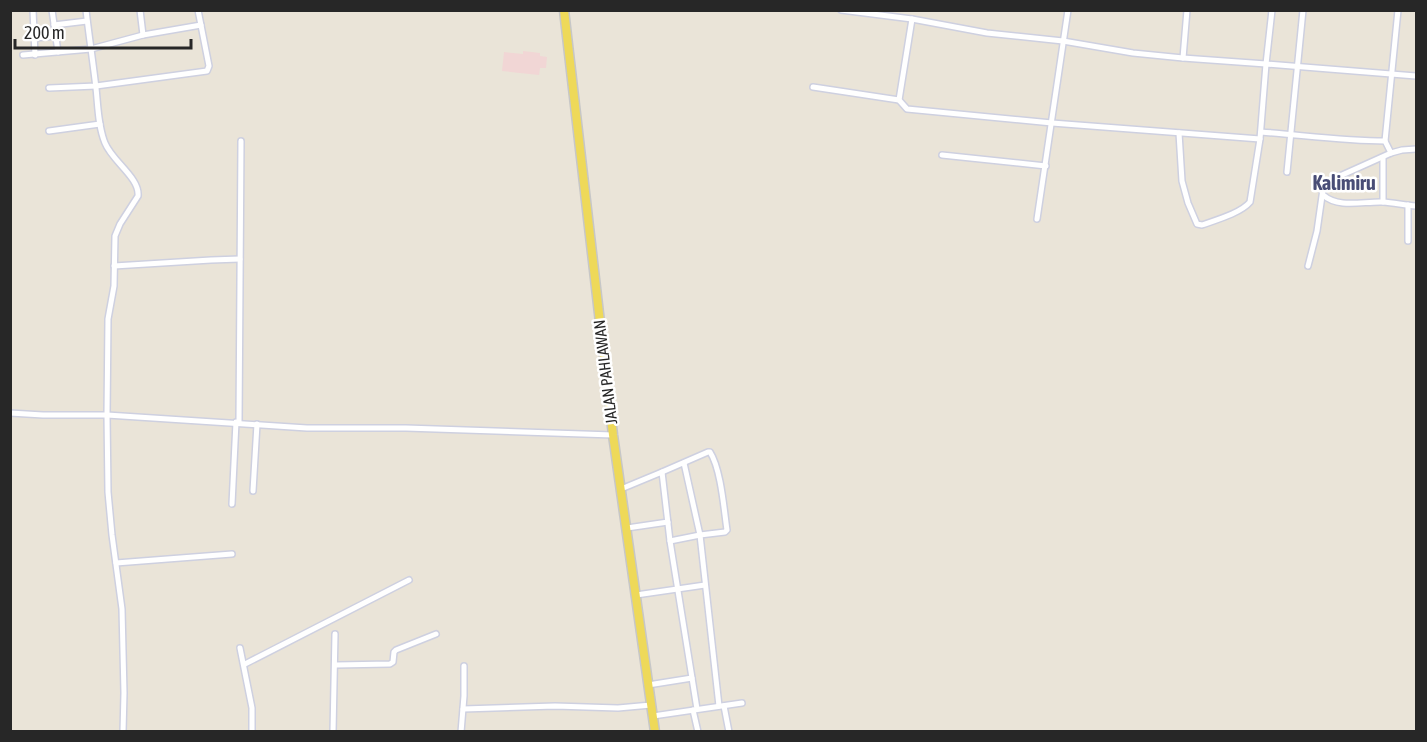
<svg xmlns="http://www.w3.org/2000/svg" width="1427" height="742" font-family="'Asap Condensed',sans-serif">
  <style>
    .medical { fill: #f1d6d5 }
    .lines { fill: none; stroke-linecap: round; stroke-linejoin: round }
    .minor-casing { stroke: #ced0e0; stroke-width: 8 }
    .primary-casing { stroke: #c7c7c7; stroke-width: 11 }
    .minor { stroke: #fff; stroke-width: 5 }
    .primary { stroke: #eed959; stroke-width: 8 }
    .labels { text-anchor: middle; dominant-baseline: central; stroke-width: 5; stroke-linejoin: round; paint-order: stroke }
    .street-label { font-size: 16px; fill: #272727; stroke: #fff }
    .quarter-label { font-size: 20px; font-weight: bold; fill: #494d76; stroke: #fff }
  </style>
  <rect width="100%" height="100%" fill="#eae4d8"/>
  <path class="medical" d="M523 51 540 53V56L547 57 546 68H540L539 75 502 71 504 52 523 54Z"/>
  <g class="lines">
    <defs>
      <g id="minor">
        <path d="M33 10 35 55"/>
        <path d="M52 10 58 52"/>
        <path d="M86 10C89 36 93 62 96 88 98 106 98 126 105 143 112 161 140 178 138 196L120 224 115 236 114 286 108 319 107 415 108 492 112 535 122 609 124 693 123 732"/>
        <path d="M140 10 143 35"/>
        <path d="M841 10 912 19 987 33 1063 41 1133 53 1183 58 1266 64 1272 10"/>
        <path d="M912 19 899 100 907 109 1052 123 1260 139"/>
        <path d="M54 25 87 21"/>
        <path d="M35 38 56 36"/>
        <path d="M23 55 91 49 143 35 201 25"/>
        <path d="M1183 58 1187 10"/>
        <path d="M813 87 899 100"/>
        <path d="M49 88 96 86 207 71 209 66 198 10"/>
        <path d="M49 131 100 124"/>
        <path d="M1261 132C1302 135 1343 141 1385 141L1391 153"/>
        <path d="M1179 133 1182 181 1188 203 1197 224 1202 225C1216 220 1241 213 1250 202L1260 139 1266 64 1416 76"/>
        <path d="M1385 141 1398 10"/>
        <path d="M942 155 1046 166"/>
        <path d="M1287 172 1303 10"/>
        <path d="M1323 195C1339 209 1364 201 1383 202 1394 203 1405 205 1416 206"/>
        <path d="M1383 202V158"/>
        <path d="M1037 219 1068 10"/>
        <path d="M1408 241V205"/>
        <path d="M114 266 211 260 240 259"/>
        <path d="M1308 266 1317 231 1323 189 1325 184 1331 180 1391 153 1402 150 1416 149"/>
        <path d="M10 413 43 415H107L307 428H406L613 435"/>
        <path d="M239 423 241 141"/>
        <path d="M684 463 700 535 719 706"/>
        <path d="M662 472 708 452H710C721 469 724 510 727 530L725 532 700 535 670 541"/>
        <path d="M621 489 662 472 670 541 697 709"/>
        <path d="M253 491 257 424"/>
        <path d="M232 504 236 422"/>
        <path d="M627 528 668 522"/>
        <path d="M116 563 232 554"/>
        <path d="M636 595 705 585"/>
        <path d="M240 648 252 708V732"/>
        <path d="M245 664 409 580"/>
        <path d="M336 665 390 664 393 662 394 652 396 650 436 634"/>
        <path d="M648 685 692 678"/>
        <path d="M724 706 729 732"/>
        <path d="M463 709 555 706 618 708 651 705"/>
        <path d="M693 710 698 732"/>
        <path d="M653 716 742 703"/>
        <path d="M333 732 335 634"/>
        <path d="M461 732 464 696V666"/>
      </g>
      <path id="primary" d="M564 10 613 435 655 732"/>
    </defs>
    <use href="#minor" class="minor-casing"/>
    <use href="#primary" class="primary-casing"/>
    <use href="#minor" class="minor"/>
    <use href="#primary" class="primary"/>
  </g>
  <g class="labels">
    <g class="street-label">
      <text transform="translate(605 372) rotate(-97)">JALAN PAHLAWAN</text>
    </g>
    <g class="quarter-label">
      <text x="1344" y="182">Kalimiru</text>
    </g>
  </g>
  <rect width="1427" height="742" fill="none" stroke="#272727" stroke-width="24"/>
  <path d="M15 39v9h176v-9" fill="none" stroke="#272727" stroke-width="3"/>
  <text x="24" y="39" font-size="18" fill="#272727" stroke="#ffffff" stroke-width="4.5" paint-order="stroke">200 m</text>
</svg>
